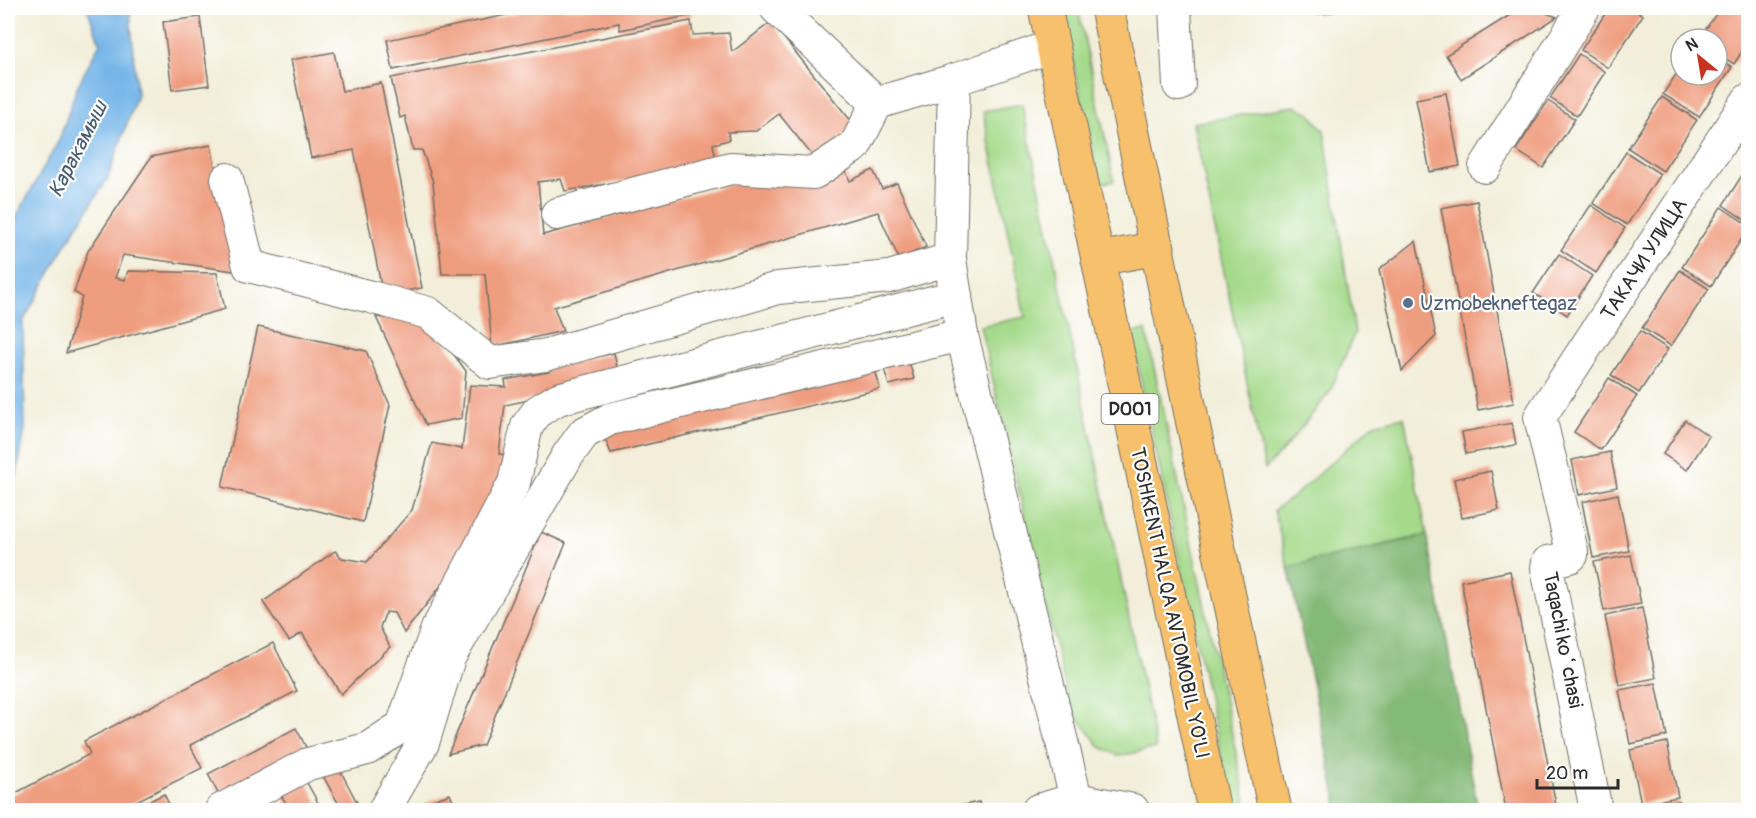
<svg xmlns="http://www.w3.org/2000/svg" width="1756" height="818" font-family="Pangolin,sans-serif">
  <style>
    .green { fill: #a5da8b; stroke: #68825b; stroke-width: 1.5 }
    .forest { fill: #84ba77; stroke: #587251; stroke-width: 1.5 }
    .water { fill: #74b5e8; stroke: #50708a; stroke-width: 1.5 }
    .building { fill: #ef9d7f }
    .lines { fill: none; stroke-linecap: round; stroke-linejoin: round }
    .minor-casing { stroke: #716f68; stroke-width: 34 }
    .highway-casing { stroke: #716f68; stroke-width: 35 }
    .minor { stroke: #fff; stroke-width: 32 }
    .highway { stroke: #f7c06c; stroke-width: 33 }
    .service-dot { fill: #5c6f8a; stroke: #fff; stroke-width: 2 }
    .labels { text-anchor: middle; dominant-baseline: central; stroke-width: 4.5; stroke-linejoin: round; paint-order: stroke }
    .shield { fill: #fff; stroke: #6b6b6b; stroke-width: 1.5 }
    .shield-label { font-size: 18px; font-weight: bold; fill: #2b2b2b }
    .street-label { font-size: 20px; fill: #2b2b2b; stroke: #fff }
    .service-label { font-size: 20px; fill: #4e5e75; stroke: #fff; text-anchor: start }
    .water-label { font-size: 21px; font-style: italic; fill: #455b6d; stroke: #fff }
  </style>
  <rect width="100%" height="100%" fill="#fff"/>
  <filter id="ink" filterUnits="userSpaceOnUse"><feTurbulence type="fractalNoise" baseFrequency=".0167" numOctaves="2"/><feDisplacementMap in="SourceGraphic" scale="12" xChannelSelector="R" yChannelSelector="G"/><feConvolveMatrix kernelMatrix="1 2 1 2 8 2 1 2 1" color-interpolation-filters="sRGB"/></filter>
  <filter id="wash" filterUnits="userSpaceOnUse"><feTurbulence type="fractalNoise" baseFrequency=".008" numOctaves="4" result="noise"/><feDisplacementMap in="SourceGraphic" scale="24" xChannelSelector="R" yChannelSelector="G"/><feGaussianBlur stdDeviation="1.35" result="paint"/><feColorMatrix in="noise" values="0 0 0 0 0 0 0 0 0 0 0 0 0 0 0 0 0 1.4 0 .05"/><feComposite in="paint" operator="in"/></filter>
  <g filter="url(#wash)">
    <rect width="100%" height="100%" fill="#f2eed9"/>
    <g class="green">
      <path d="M1062 8H1078L1114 181 1099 184Z"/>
      <path d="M1022 104 1156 748 1120 756 1100 747 1070 707 980 326 1025 317 983 111Z"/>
      <path d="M1294 106 1309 112 1324 131 1355 333 1329 393 1285 448 1265 469 1193 123Z"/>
      <path d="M1146 330 1248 810H1232L1131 333Z"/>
      <path d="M1404 417 1427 535 1288 567 1274 510 1294 496 1374 424Z"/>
    </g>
    <path class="forest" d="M1427 535 1478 810H1339L1288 567Z"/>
    <path class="water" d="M87 8H128L130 11 137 95 108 178 68 241 23 322 25 429 18 468 8 511V232L59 140 77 87 100 43Z"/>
    <g id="blocks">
      <g class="building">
        <path d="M540 8H690L692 15 620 30 619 23 393 70 387 40Z"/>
        <path d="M1314 8H1348V9L1316 15Z"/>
        <path d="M1521 8H1532L1557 17 1461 79 1446 55Z"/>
        <path d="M1609 8H1632L1643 15 1608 68 1581 50Z"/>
        <path d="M1720 8H1739L1748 14V42L1734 64 1717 53V39H1699Z"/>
        <path d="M200 17 209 85 172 90 163 22Z"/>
        <path d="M691 21 693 35 729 33 732 52 771 22 860 132 819 164 779 114 756 131 728 132 729 140 713 144 717 165 565 191 561 179 538 182 543 235 777 172 842 163 850 181 873 170 882 189 897 183 926 247 899 259 878 212 554 307 563 331 492 347 485 274H442L433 182 422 150H413L405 116 400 118 391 78Z"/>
        <path d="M334 52 342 91 381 83 422 288 383 295 354 150 311 158 291 60Z"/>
        <path d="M1579 54 1605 72 1577 116 1550 98Z"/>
        <path d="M1717 57 1732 67 1699 117 1663 94 1681 67V75H1717Z"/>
        <path d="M1446 93 1460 166 1430 172 1416 99Z"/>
        <path d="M1662 97 1697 120 1663 171 1628 148Z"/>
        <path d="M1548 101 1575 119 1543 168 1516 150Z"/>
        <path d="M211 145 234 271 123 255 115 278 125 280 128 271 217 273 225 309 66 353 82 297 74 292 88 251 151 157Z"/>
        <path d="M1626 152 1660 174 1627 225 1593 203Z"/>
        <path d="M1748 166V222L1723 205Z"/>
        <path d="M1477 201 1514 403 1478 410 1441 208Z"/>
        <path d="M1591 205 1625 228 1596 273 1561 250Z"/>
        <path d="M1721 207 1748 225V229L1711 286 1682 267Z"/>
        <path d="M1416 241 1436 336 1402 371 1379 270Z"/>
        <path d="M1559 254 1592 276 1567 315 1533 293Z"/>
        <path d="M1680 270 1709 289 1671 346 1642 328Z"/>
        <path d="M376 317 430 322 466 371 462 418 426 425Z"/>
        <path d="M258 327 366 351 390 405 363 522 222 487Z"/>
        <path d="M1640 331 1668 349 1639 393 1611 375Z"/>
        <path d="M614 353 618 371 557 394 505 405 499 454 512 455 465 555 404 633 394 613 386 612 380 627 390 647 341 694 302 633 289 641 263 602 335 551 342 558 367 562 412 510 432 443 462 449 470 385 506 387 505 380 549 372 548 368Z"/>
        <path d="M908 358 914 379 889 385 883 365Z"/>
        <path d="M874 364 880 389 611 453 603 434Z"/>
        <path d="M1609 378 1637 396 1601 450 1574 432Z"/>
        <path d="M1685 420 1709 436 1687 470 1663 454Z"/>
        <path d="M1512 423 1516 445 1466 454 1462 432Z"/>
        <path d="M1610 452 1617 487 1579 495 1572 460Z"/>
        <path d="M1491 471 1499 510 1462 518 1454 479Z"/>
        <path d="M1618 494 1629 551 1593 558 1582 502Z"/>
        <path d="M541 532 566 543 483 745 448 754Z"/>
        <path d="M1631 555 1641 604 1604 611 1594 562Z"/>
        <path d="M1510 571 1557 810H1506L1461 581Z"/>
        <path d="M1642 608 1656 678 1619 685 1605 616Z"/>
        <path d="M273 643 297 691 190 745 202 768 119 810H8V797L90 754 84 741Z"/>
        <path d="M1656 683 1667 736 1630 744 1619 690Z"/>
        <path d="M296 728 308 751 220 797 208 774Z"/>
        <path d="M1667 742 1678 797 1641 804 1630 750Z"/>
        <path d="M338 766 361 810H342L322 774Z"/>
        <path d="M306 781 322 810H290L281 795Z"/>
        <path d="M164 794 172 810H131Z"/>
        <path d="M450 794 457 810H428L425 803Z"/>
        <path d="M1679 801 1681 810H1641V809Z"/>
        <path d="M266 802 271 810H251Z"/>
        <path d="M979 802 981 810H946L945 809Z"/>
      </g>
    </g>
  </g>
  <g filter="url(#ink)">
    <use href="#blocks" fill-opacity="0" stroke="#716f68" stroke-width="1.5"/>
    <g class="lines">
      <defs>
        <g id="minor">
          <path d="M776 8 877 103 954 80 1053 46"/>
          <path d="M1175 8 1179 85"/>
          <path d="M1485 167 1584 8"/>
          <path d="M227 179 249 266 371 297 428 313 490 363 546 355 778 288 889 277 950 259"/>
          <path d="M557 214 731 168 814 173 855 146 877 103"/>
          <path d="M962 335 1076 799"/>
          <path d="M221 810 308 764 367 749 402 726 437 629 514 483 527 426 538 411 558 399 956 296"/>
          <path d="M384 810 423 743 449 658 568 455 584 433 610 419 962 335 950 259 954 80"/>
          <path d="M1038 810 1076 799 1133 810"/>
          <path d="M1596 810 1547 568 1548 562 1570 557 1572 555V551L1540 417 1748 100"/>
        </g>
        <g id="highway">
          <path d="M1045 8 1214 810"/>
          <path d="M1107 8 1216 535 1275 810"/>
          <path d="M1098 259 1158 248"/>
        </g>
      </defs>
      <use href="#minor" class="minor-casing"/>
      <use href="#highway" class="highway-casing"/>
      <use href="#minor" class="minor"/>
      <use href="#highway" class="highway"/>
    </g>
  </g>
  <circle class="service-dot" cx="1408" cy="303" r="6"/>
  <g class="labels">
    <rect class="shield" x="1101.5" y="394" width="57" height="30" rx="4.5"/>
    <g class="shield-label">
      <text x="1130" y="409">D001</text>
    </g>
    <g class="street-label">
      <text transform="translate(1644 259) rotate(-57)">ТАКАЧИ УЛИЦА</text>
      <text transform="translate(1170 603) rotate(78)">TOSHKENT HALQA AVTOMOBIL YO'LI</text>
      <text transform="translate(1563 640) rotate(79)">Taqachi koʻchasi</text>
    </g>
    <g class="service-label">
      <text x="1420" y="303">Uzmobekneftegaz</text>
    </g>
    <g class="water-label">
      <text transform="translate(78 149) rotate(-63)">Каракамыш</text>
    </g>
  </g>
  <rect width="1756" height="818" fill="none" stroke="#fff" stroke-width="30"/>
  <g transform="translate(1699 57) rotate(330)"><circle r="28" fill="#ffffff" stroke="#aaaaaa" stroke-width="1.5"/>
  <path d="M0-4.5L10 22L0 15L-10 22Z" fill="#c8321e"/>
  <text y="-9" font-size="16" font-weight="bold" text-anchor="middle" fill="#2b2b2b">N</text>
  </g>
  <path d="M1537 779v9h81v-9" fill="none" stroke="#2b2b2b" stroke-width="3"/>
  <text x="1546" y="779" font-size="18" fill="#2b2b2b" stroke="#ffffff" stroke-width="4.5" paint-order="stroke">20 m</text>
</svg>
